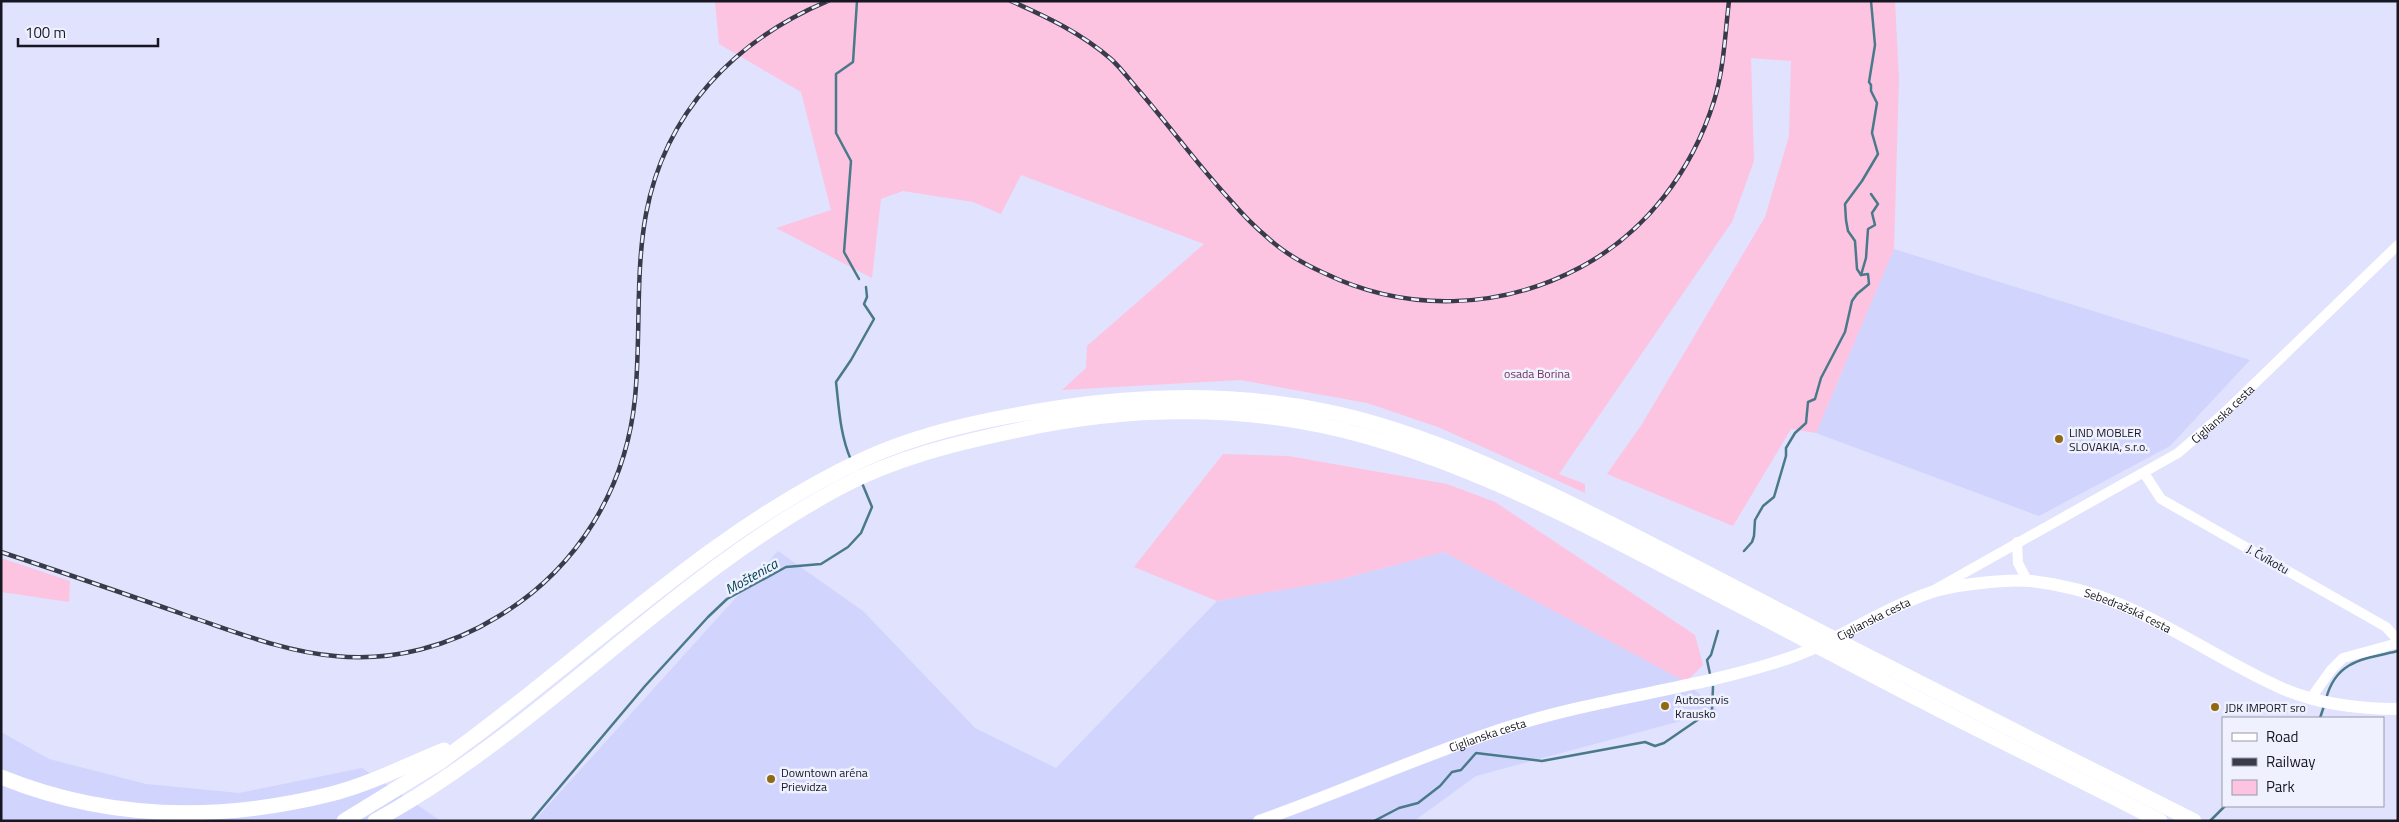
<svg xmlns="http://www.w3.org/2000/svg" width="2399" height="822" font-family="'Titillium Web',sans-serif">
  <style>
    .built { fill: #d1d4fd }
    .green { fill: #fcc4e1 }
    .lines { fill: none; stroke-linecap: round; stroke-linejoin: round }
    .stream { stroke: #4a798a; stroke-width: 2.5 }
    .minor { stroke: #fff; stroke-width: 10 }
    .tertiary { stroke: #fff; stroke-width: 12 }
    .primary { stroke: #fff; stroke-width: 15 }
    .rail-casing { stroke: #3a3b4a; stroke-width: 4.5 }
    .rail { stroke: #eff1ff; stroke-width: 2.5; stroke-dasharray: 8; stroke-linecap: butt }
    .poi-dot { fill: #906a10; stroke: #eff1ff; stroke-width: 2 }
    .labels { text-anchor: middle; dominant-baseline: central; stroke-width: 5; stroke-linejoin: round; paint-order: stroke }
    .park-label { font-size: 12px; fill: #723157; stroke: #eff1ff }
    .street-label { font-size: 12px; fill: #171723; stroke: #eff1ff }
    .poi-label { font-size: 12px; fill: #171723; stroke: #eff1ff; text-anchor: start }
    .water-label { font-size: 14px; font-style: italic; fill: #034351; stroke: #eff1ff }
  </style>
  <rect width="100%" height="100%" fill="#e0e2fe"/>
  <g class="built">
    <path d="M1894 249 2250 360 2170 446 2039 516 1816 433Z"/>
    <path d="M778 551 863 611 975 728 1056 768 1217 601 1334 581 1444 552 1686 682 1718 711 1476 776 1414 821H534Z"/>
    <path d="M1 732 49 759 146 784 239 793 362 768 441 821H1Z"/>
  </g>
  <g class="green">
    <path d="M715 1H1895L1899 79 1894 249 1816 433 1791 429 1733 526 1607 474 1642 424 1765 217 1789 136 1791 61 1751 58 1754 161 1732 222 1559 474 1585 484V493L1438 427 1367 403 1240 380 1062 390 1086 368 1087 346 1204 244 1021 175 1001 214 973 202 903 191 881 199 872 278 776 228 831 210 801 92 719 44Z"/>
    <path d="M1223 454 1288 456 1447 484 1495 502 1695 635 1703 665 1686 682 1444 552 1334 581 1217 601 1134 567Z"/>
    <path d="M1 558 70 581 69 602 1 592Z"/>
  </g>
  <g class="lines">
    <g class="stream">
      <path d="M857 1 853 62 836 74V133L851 161 844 252 859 279"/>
      <path d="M1861 275 1866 258 1868 229 1875 225 1872 213 1878 204 1871 194"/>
      <path d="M851 460C840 435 839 408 836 382L851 360 874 319 864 304 867 297 866 287"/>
      <path d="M1744 551 1752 542 1754 536 1755 520 1763 506 1774 497 1786 456V448L1795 433 1806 423 1808 402 1815 399 1821 378 1845 332 1852 301 1857 294 1869 284 1868 274 1861 275 1857 269 1855 241 1848 231 1846 220 1845 204 1862 181 1878 154 1872 133 1877 103 1871 91V85L1869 82 1875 45 1871 1"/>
      <path d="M1710 674 1707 660 1711 655 1718 631"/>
      <path d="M2326 699C2336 660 2364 659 2398 651"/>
      <path d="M2320 718 2324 706"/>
      <path d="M531 821 645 686 708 617 727 599 786 567 821 564 848 547 861 533 872 507 862 483"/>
      <path d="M1374 821 1399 808 1418 803 1440 786 1452 772 1461 770 1476 753 1542 761 1645 742 1655 746 1664 743 1712 710 1713 687"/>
      <path d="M2210 821 2225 806"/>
    </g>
    <g class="minor">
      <path d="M2144 473 2161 499 2386 627 2398 640"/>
      <path d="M2017 542 2018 563 2027 580"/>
      <path id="s1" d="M1934 590 2178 453 2223 414 2398 245"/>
      <path d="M2311 698 2331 670 2343 658 2398 643"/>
    </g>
    <path class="tertiary" id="s2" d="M1259 821C1345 791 1428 752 1515 725 1602 698 1693 689 1780 661 1832 645 1877 611 1929 593 1951 585 2006 579 2031 581 2130 591 2193 648 2279 687 2316 704 2358 709 2398 709"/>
    <g class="primary">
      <path d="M1 777C109 821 219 822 331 794 370 784 407 765 444 750"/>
      <path d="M344 821 440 762 471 739C599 644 716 528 862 460 922 432 992 418 1057 408 1146 394 1235 393 1325 411 1409 428 1491 465 1567 502 1643 539 1716 578 1790 616 1924 686 2059 753 2194 821"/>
      <path d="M375 821C543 729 670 578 839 488 894 458 957 443 1019 430 1111 410 1205 406 1298 421 1456 447 1617 543 1758 615 1818 646 1876 678 1936 708 2010 746 2085 782 2160 821"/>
    </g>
    <defs>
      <g id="rail">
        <path d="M1011 1C1047 17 1081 33 1111 59 1122 69 1131 82 1141 93 1172 129 1200 168 1232 202 1243 215 1255 227 1268 238 1284 253 1304 264 1324 273 1406 313 1501 310 1581 267 1646 232 1692 171 1714 101 1724 69 1725 34 1729 1"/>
        <path d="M1 552C64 573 126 594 188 616 236 632 285 652 335 656 392 662 451 646 499 616 577 569 626 489 635 398 641 337 635 274 646 214 665 112 735 40 828 1"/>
      </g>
    </defs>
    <use href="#rail" class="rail-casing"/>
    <use href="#rail" class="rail"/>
  </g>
  <g class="poi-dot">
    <circle cx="2059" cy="439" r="5"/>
    <circle cx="1665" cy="706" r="5"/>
    <circle cx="2215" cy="707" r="5"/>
    <circle cx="771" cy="779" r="5"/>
  </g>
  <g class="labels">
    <g class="park-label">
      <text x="1537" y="373">osada Borina</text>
    </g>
    <g class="street-label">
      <text stroke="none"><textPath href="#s1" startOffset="339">Ciglianska cesta</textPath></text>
      <text transform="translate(2268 559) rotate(30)">J. Čvíkotu</text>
      <text stroke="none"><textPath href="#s2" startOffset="915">Sebedražská cesta</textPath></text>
      <text stroke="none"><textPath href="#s2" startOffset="649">Ciglianska cesta</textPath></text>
      <text stroke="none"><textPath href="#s2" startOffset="244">Ciglianska cesta</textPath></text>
    </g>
    <g class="poi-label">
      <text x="2069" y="432">LIND MOBLER<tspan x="2069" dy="14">SLOVAKIA, s.r.o.</tspan></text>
      <text x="1675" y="699">Autoservis<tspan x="1675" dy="14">Krausko</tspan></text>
      <text x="2225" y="707">JDK IMPORT sro</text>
      <text x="781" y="772">Downtown aréna<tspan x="781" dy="14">Prievidza</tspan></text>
    </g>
    <g class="water-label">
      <text transform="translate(751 576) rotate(-29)">Moštenica</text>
    </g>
  </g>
  <rect width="2399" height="822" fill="none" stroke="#171723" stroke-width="5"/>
  <rect x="2222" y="717" width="162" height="90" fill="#eff1ff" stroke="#999aa7"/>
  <rect x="2232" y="733" width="25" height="8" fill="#ffffff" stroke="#999aa7"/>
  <text x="2266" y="742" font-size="15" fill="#171723">Road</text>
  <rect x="2232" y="758" width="25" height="8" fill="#3a3b4a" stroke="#999aa7"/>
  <text x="2266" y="767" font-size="15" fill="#171723">Railway</text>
  <rect x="2232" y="780" width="25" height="15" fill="#fcc4e1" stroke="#999aa7"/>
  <text x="2266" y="792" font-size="15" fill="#171723">Park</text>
  <path d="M18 38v8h140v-8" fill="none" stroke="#171723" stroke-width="2.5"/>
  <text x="25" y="38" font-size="15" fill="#171723" stroke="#eff1ff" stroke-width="4" paint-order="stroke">100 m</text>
</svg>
